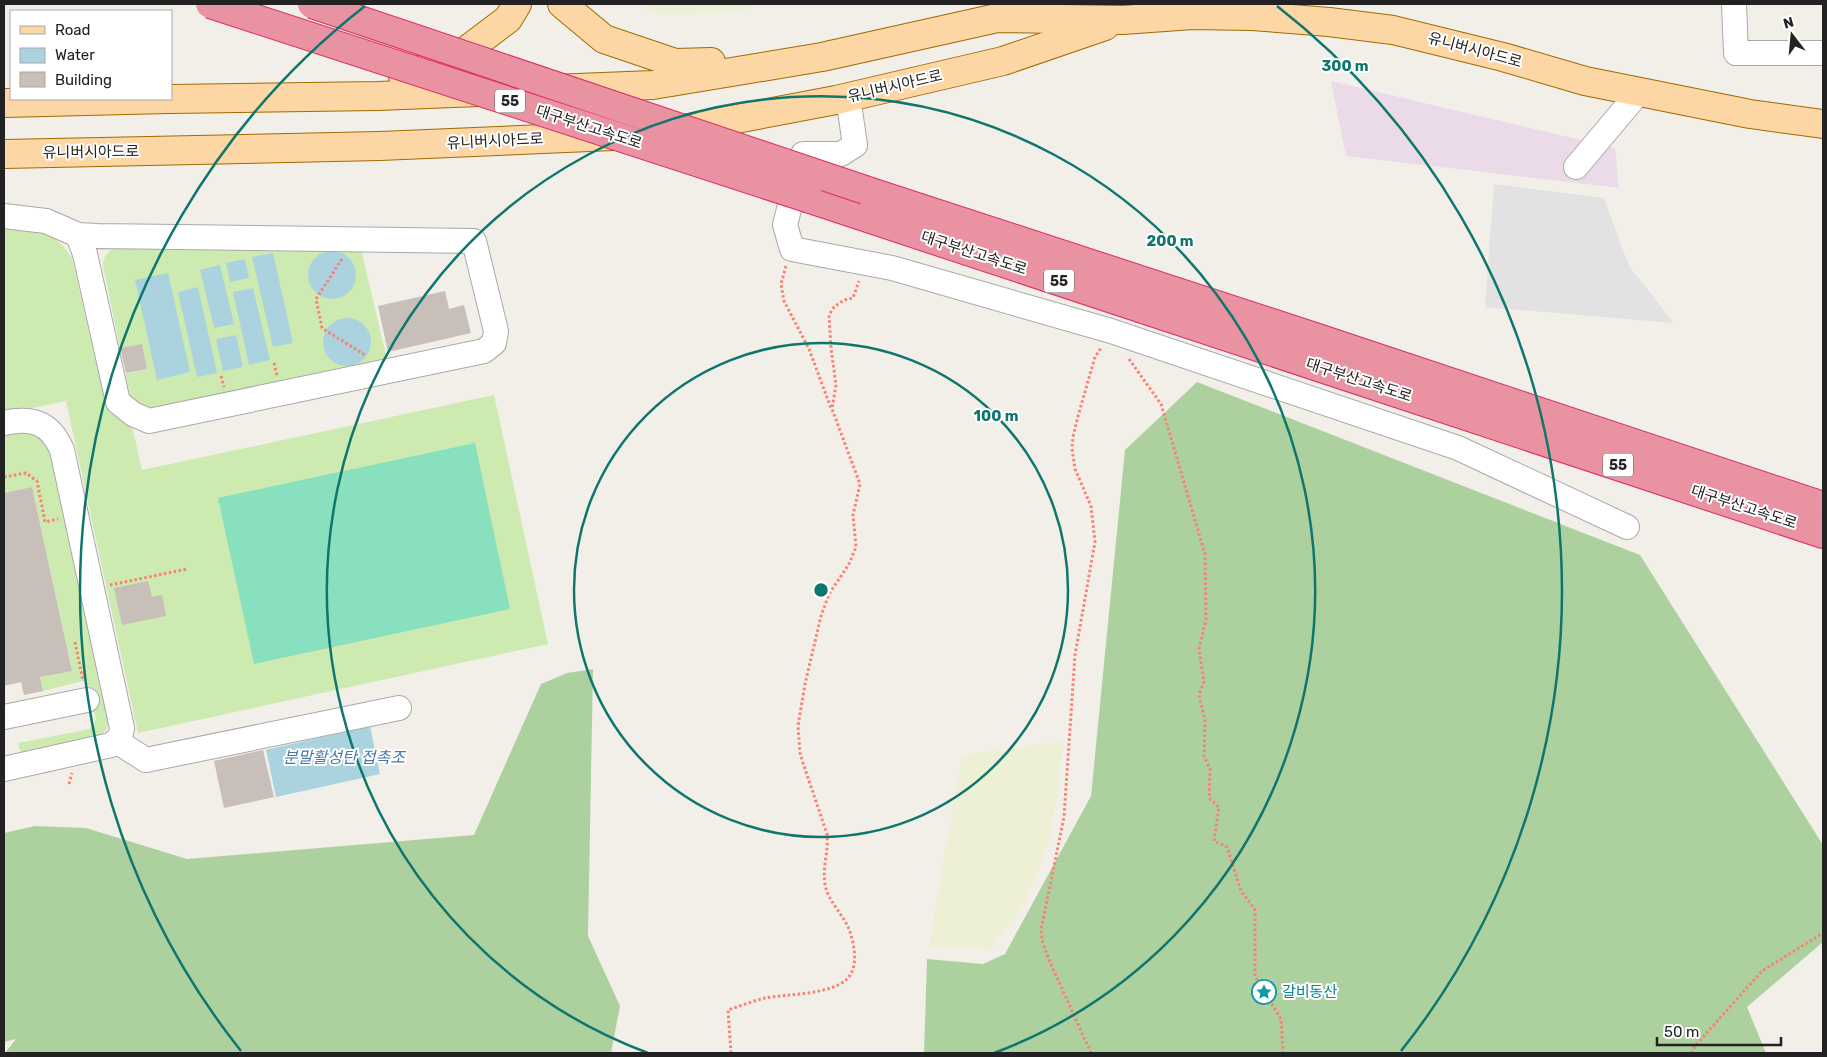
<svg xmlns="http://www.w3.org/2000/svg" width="1827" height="1057" font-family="Rubik,'Noto Sans KR',sans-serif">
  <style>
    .industrial { fill: #ebdbe8 }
    .farmland { fill: #eef0d5 }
    .grass { fill: #cdebb0 }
    .forest { fill: #add19e }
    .pitch { fill: #88e0be }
    .parking { fill: #e2e2e2 }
    .water { fill: #aad3df }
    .building { fill: #c7bfb8 }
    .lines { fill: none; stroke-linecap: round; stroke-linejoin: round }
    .minor-casing { stroke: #a9a9a9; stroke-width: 26 }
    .major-casing { stroke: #a06b00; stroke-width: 30 }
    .highway-casing { stroke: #dc2a67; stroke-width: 30 }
    .path { stroke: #fa8072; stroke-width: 3; stroke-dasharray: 2.5 2.5; stroke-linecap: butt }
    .minor { stroke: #fff; stroke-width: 24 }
    .major { stroke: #fcd6a4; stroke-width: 28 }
    .highway { stroke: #e892a2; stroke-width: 28 }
    .highway-bridge-casing { stroke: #dc2a67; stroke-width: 30; stroke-linecap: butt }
    .highway-bridge { stroke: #e892a2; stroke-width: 28 }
    .ring { fill: none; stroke: #0f766e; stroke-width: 2.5 }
    .labels { text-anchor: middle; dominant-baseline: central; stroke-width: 4; stroke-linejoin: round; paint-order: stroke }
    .shield { fill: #fff; stroke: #646464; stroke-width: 1 }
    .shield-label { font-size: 14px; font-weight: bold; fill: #222 }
    .street-label { font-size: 15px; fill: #222; stroke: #fff }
    .culture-label { font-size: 15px; fill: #0d838f; stroke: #fff; text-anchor: start }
    .water-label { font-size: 16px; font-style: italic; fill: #4a7aab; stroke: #fff }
    .centre { fill: #0f766e; stroke: #fff; stroke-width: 2.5 }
    .ring-label { font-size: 15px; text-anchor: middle; font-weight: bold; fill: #0f766e; stroke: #fff; stroke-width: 4; stroke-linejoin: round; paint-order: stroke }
  </style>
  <rect width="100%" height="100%" fill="#f2efe9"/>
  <path class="industrial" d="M1331 81 1615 148 1619 188 1346 156Z"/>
  <g class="farmland">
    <path d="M637 4H771L722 13 660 14Z"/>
    <path d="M1064 741 1051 837 1025 902 990 950 929 946 962 755Z"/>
  </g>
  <g class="grass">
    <path d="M4 228C36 231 53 228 72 258L105 401 110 414 119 412 133 430 142 470 494 395 548 644 138 733 66 401 4 414Z"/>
    <path d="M117 247 359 249 362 253 388 364 148 411 131 399 125 374 147 369 142 344 120 348 103 266C103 256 108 250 117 247Z"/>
    <path d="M31 431 50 446 111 718 107 729 100 736 21 754 18 743 90 729 96 719 87 680 43 691 40 677 72 670 32 487 4 493V432Z"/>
  </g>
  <g class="forest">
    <path d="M1197 382 1640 555 1823 845V942L1747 1007 1766 1053H924L927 959 983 964 1005 954 1091 796 1125 450Z"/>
    <path d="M593 669 588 936 620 1006 611 1053H5L16 1039 4 1042V833L35 826 86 828 187 859 474 835 541 684 567 673Z"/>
  </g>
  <path class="pitch" d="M475 443 510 609 254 664 218 498Z"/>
  <path class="parking" d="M1494 184 1604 198 1629 266 1674 323 1485 307Z"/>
  <g class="water">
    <circle cx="332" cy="275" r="24"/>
    <path d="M273 253 293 343 273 347 252 257Z"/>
    <path d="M245 259 249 278 230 282 226 263Z"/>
    <path d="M220 265 234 324 214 328 200 270Z"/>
    <path d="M168 273 190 372 157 380 135 280Z"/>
    <path d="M198 287 217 373 197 377 178 292Z"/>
    <path d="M253 288 270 360 249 365 233 292Z"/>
    <circle cx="347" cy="342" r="24"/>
    <path d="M236 335 243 367 223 371 216 339Z"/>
    <path d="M370 726 380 774 276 797 266 750Z"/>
  </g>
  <g class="building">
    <path d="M445 291 449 309 464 305 471 333 388 352 378 306Z"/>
    <path d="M142 344 147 369 126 373 120 348Z"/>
    <path d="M32 487 72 671 40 677 43 691 24 695 21 682 4 686V493Z"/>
    <path d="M148 581 152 597 162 595 166 616 122 625 114 588Z"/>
    <path d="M263 750 274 797 224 808 214 761Z"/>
  </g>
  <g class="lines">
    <defs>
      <g id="minor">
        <path d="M1734 4 1736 53H1823"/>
        <path d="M848 97 855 145 841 154H803L785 225 792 249 892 268 1111 331 1458 448 1627 527"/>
        <path d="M1576 167 1639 92"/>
        <path d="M4 216 46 221 78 235 97 236 474 241 496 331 494 343 484 351 149 421 133 414 118 402 85 254 78 235"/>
        <path d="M4 423C32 417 50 422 62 450L122 728 120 738 111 745 4 769"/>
        <path d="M4 717 87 700"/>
        <path d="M116 741 146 760 399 708"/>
      </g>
      <g id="major">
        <path d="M562 4 604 39 675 63 711 62"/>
        <path d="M403 76 459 56 508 19 517 4"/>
        <path d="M171 99 378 96 653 85 822 57 997 18 1123 20 1192 15 1252 16 1329 22 1393 30 1503 57 1585 81 1750 114 1823 124"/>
        <path d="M4 103 168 99"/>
        <path d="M673 131 836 100 1003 61 1105 26"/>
        <path d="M4 154 380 146 613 136"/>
      </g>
      <g id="highway">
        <path d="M865 190 1315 337 1823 506"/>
        <path d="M810 199 1823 534"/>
      </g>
    </defs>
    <use href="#minor" class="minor-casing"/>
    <use href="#major" class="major-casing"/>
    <use href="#highway" class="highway-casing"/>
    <g class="path">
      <path d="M342 259 316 299 322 328 365 355"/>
      <path d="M786 266 781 284 784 301 809 349 831 408"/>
      <path d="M1129 359 1161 404 1205 554 1206 619 1199 649 1204 682 1199 695 1205 721 1204 756 1210 769 1209 798 1219 807 1214 841 1227 847 1241 891 1255 910V976L1281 1019 1283 1053"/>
      <path d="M274 363 277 375"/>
      <path d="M221 376 224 387"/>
      <path d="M4 477 26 473 37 481 45 522 58 519"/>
      <path d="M110 585 187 569"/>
      <path d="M75 642 83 681"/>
      <path d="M69 784 72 773"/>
      <path d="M731 1053 728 1010C740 1006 753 1001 765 998 787 994 830 995 847 979 858 968 855 949 851 935 846 916 828 903 825 884 822 868 829 851 827 834L803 763 800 753 798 726 805 684 821 616 829 594 849 564 856 547 853 515 860 484 832 409 836 385 831 348 829 315 834 307 844 300 853 298 859 281"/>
      <path d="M1091 1053 1049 960 1042 940 1041 930 1064 817 1075 655 1095 542 1091 506 1075 469 1072 448 1073 437 1078 416 1095 357 1101 348"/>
      <path d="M1691 1053 1695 1046 1762 971 1823 933"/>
    </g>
    <use href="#minor" class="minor"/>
    <use href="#major" class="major"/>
    <use href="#highway" class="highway"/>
    <defs>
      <g id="highway-bridge">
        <path d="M210 4 810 199"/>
        <path d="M312 4 865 190"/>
      </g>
    </defs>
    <use href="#highway-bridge" class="highway-bridge-casing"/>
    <use href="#highway-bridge" class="highway-bridge"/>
  </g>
  <g class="ring">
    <circle cx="821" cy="590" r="247"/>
    <path d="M648 1053A494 494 0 1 1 994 1053"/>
    <path d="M241 1051A741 741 0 0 1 365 6M1277 6A741 741 0 0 1 1401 1051"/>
  </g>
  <defs>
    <symbol id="sight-ring" viewBox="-11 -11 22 22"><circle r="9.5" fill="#fff" stroke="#0f9aa8" stroke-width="1.5"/><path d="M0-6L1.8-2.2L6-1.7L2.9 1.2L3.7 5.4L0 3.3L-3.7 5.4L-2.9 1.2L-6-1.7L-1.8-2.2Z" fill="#0f9aa8"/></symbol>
  </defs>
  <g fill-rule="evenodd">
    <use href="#sight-ring" x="1250" y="978" width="28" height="28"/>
  </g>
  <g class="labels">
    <g class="shield">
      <rect x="495" y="89.5" width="30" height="23" rx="4"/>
      <rect x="1044" y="269.5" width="30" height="23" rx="4"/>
      <rect x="1603" y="453.5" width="30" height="23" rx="4"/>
    </g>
    <g class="shield-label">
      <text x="510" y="101">55</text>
      <text x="1059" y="281">55</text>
      <text x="1618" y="465">55</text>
    </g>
    <g class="street-label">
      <text transform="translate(1475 50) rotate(15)">유니버시아드로</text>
      <text transform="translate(895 86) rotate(-13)">유니버시아드로</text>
      <text transform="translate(589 127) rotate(18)">대구부산고속도로</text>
      <text transform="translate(495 141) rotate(-3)">유니버시아드로</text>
      <text transform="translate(91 152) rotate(-1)">유니버시아드로</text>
      <text transform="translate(974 253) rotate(18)">대구부산고속도로</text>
      <text transform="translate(1359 380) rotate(18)">대구부산고속도로</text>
      <text transform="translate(1744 507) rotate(18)">대구부산고속도로</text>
    </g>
    <g class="culture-label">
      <text x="1282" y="992">갈비동산</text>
    </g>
    <g class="water-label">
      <text x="344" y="757">분말활성탄 접촉조</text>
    </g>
  </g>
  <circle cx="821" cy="590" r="8" class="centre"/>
  <g class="ring-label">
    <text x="1345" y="71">300 m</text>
    <text x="1170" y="246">200 m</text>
    <text x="996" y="421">100 m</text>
  </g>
  <rect width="1827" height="1057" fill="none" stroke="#222222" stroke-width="10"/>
  <rect x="10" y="10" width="162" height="90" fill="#ffffff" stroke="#a7a7a7"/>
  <rect x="20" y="26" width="25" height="8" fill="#fcd6a4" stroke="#a7a7a7"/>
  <text x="55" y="35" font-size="15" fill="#222222">Road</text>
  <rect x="20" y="48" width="25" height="15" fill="#aad3df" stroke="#a7a7a7"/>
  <text x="55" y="60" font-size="15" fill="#222222">Water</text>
  <rect x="20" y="72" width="25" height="15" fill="#c7bfb8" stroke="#a7a7a7"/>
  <text x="55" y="85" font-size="15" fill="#222222">Building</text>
  <g transform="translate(1792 35) rotate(344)" stroke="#ffffff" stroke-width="4" paint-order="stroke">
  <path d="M0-4L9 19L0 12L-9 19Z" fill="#222222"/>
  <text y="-8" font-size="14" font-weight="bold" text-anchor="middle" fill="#222222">N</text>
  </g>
  <path d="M1657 1037v8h124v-8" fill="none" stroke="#222222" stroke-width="2.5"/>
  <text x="1664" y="1037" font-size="15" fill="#222222" stroke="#ffffff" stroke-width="4" paint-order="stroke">50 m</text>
</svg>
